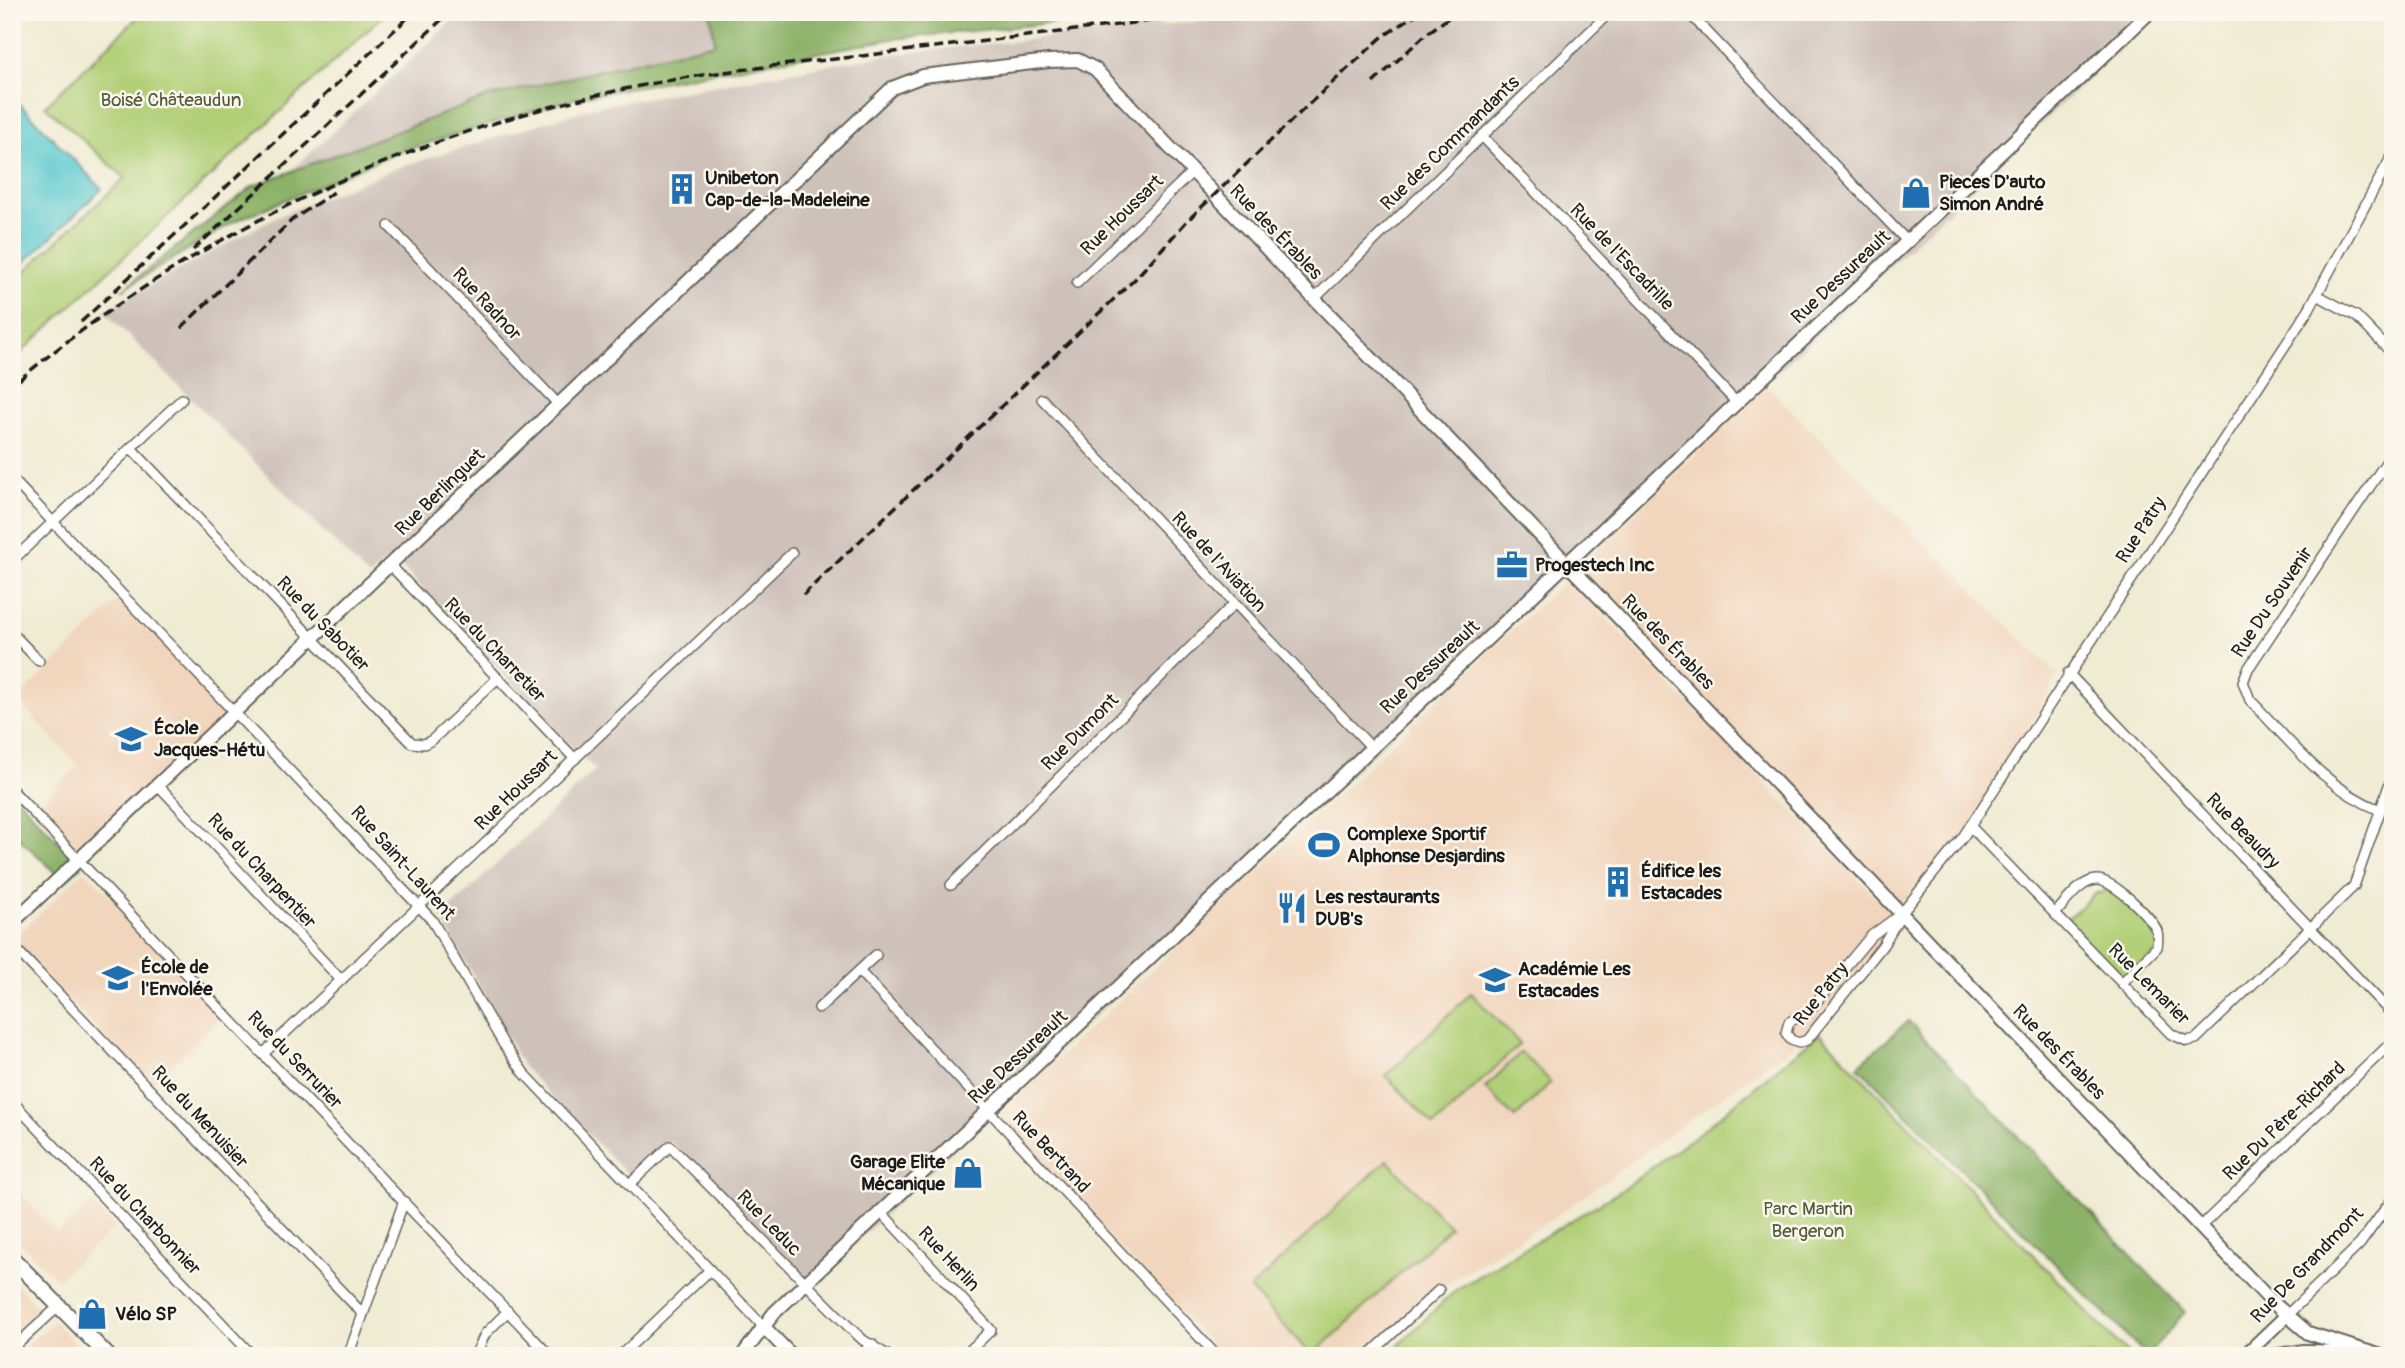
<svg xmlns="http://www.w3.org/2000/svg" width="2405" height="1368" font-family="Pangolin,sans-serif">
  <style>
    .built { fill: #f1d5bd }
    .industrial { fill: #cec1ba }
    .green { fill: #b1cf77; stroke: #66764a; stroke-width: 2 }
    .forest { fill: #8cb268; stroke: #546742; stroke-width: 2 }
    .water { fill: #5cc9d0; stroke: #3c7276; stroke-width: 2 }
    .lines { fill: none; stroke-linecap: round; stroke-linejoin: round }
    .street-casing { stroke: #66645c; stroke-width: 12 }
    .secondary-casing { stroke: #66645c; stroke-width: 16 }
    .primary-casing { stroke: #66645c; stroke-width: 18 }
    .street { stroke: #fff; stroke-width: 9 }
    .secondary { stroke: #fff; stroke-width: 12 }
    .primary { stroke: #fff; stroke-width: 14 }
    .rail { stroke: #1c1c1c; stroke-width: 3.5; stroke-dasharray: 10 5; stroke-linecap: butt }
    .labels { text-anchor: middle; dominant-baseline: central; stroke-width: 5; stroke-linejoin: round; paint-order: stroke }
    .park-label { font-size: 19px; fill: #505b3c; stroke: #fbf7ec }
    .street-label { font-size: 19px; fill: #1c1c1c; stroke: #fbf7ec }
    .poi-label { font-size: 19px; font-weight: bold; fill: #1c1c1c; stroke: #fbf7ec; text-anchor: start }
  </style>
  <rect width="100%" height="100%" fill="#fbf7ec"/>
  <filter id="ink" filterUnits="userSpaceOnUse"><feTurbulence type="fractalNoise" baseFrequency=".0143" numOctaves="2"/><feDisplacementMap in="SourceGraphic" scale="14" xChannelSelector="R" yChannelSelector="G"/><feConvolveMatrix kernelMatrix="1 2 1 2 8 2 1 2 1" color-interpolation-filters="sRGB"/></filter>
  <filter id="wash" filterUnits="userSpaceOnUse"><feTurbulence type="fractalNoise" baseFrequency=".00686" numOctaves="4" result="noise"/><feDisplacementMap in="SourceGraphic" scale="28" xChannelSelector="R" yChannelSelector="G"/><feGaussianBlur stdDeviation="1.57" result="paint"/><feColorMatrix in="noise" values="0 0 0 0 0 0 0 0 0 0 0 0 0 0 0 0 0 1.4 0 .05"/><feComposite in="paint" operator="in"/></filter>
  <g filter="url(#wash)">
    <rect width="100%" height="100%" fill="#f0ebd3"/>
    <g class="built">
      <path d="M1767 386 2058 675 1975 824 1902 916 1571 574Z"/>
      <path d="M1567 578 1899 921 1801 1040 1552 1219 1450 1281 1371 1356H1222L996 1117Z"/>
      <path d="M122 597 235 713 85 863 36 807 79 766 17 700Z"/>
      <path d="M85 870 224 1015 151 1085 12 940Z"/>
      <path d="M12 1184 57 1232 92 1203 114 1228 57 1280 12 1235Z"/>
      <path d="M12 1280 40 1309 12 1335Z"/>
      <path d="M53 1321 87 1356H16Z"/>
    </g>
    <g class="industrial">
      <path d="M462 12H710L715 42 488 97 291 171Z"/>
      <path d="M1282 12H2159L809 1286 670 1141 631 1178 524 1068 441 917 596 769 576 752 392 556 369 577 104 311 276 217 394 169 595 107 879 56Z"/>
    </g>
    <g class="green">
      <path d="M143 12H387L12 361V283L125 178 45 106Z"/>
      <path d="M2111 890C2133 903 2155 924 2158 950L2123 984 2064 922 2094 894Z"/>
      <path d="M1471 993 1520 1044 1434 1126 1386 1076Z"/>
      <path d="M1820 1033 2130 1356H1387L1457 1289 1622 1190 1703 1130Z"/>
      <path d="M1521 1052 1551 1082 1515 1118 1485 1088Z"/>
      <path d="M1387 1160 1450 1227 1312 1356 1250 1289Z"/>
    </g>
    <g class="forest">
      <path d="M710 12H1160L892 39 580 97 395 153 235 221 122 290 253 186 488 97 715 43Z"/>
      <path d="M12 792 81 866 65 881 12 832Z"/>
      <path d="M1908 1021 2185 1312 2147 1356 1858 1066Z"/>
    </g>
    <path class="water" d="M12 96 102 189 12 274Z"/>
  </g>
  <g filter="url(#ink)">
    <g class="lines">
      <defs>
        <g id="street">
          <path d="M1688 12 1907 241"/>
          <path d="M1482 136 1737 403"/>
          <path d="M389 226 559 405"/>
          <path d="M1077 283 1192 172"/>
          <path d="M2317 295 2356 316 2393 354"/>
          <path d="M1314 299 1610 12"/>
          <path d="M1042 399 1372 748"/>
          <path d="M131 448 412 743 424 744 432 740 498 678"/>
          <path d="M12 479 432 920 504 1045 524 1073 762 1325"/>
          <path d="M12 561 182 399"/>
          <path d="M390 565 575 759"/>
          <path d="M12 633 39 661"/>
          <path d="M2068 673 2393 1015"/>
          <path d="M158 785 341 980"/>
          <path d="M12 790 550 1356"/>
          <path d="M2380 810C2326 789 2290 741 2250 700L2243 682 2248 669 2393 452"/>
          <path d="M1970 826 2171 1034 2187 1041 2196 1039 2354 886 2393 774"/>
          <path d="M951 885 1234 604"/>
          <path d="M1901 914 1871 936 1807 1013 1789 1022 1786 1033 1791 1040 1799 1043 1807 1040 1883 945 1901 914 1963 837 2309 309 2393 154"/>
          <path d="M2055 914C2065 903 2080 881 2096 880 2111 878 2152 917 2157 931 2158 936 2158 941 2157 947L2122 983"/>
          <path d="M12 945 363 1314"/>
          <path d="M859 971 1217 1356"/>
          <path d="M819 1008 876 955"/>
          <path d="M264 1053 792 553"/>
          <path d="M12 1101 253 1356"/>
          <path d="M629 1185 670 1146 849 1327 863 1340 889 1356"/>
          <path d="M881 1212 991 1330 964 1356"/>
          <path d="M2200 1227 2393 1041"/>
          <path d="M2286 1316 2360 1244 2393 1198"/>
          <path d="M12 1349 59 1306"/>
          <path d="M348 1356 404 1201"/>
          <path d="M475 1356 485 1334 508 1311"/>
          <path d="M620 1356 710 1270"/>
          <path d="M860 1356 872 1344"/>
          <path d="M1368 1356 1439 1290"/>
        </g>
        <g id="secondary">
          <path d="M12 923 892 88 923 76 1049 61 1078 60 1095 69 2271 1301 2308 1333 2381 1356"/>
          <path d="M762 1325 792 1356"/>
          <path d="M742 1356 774 1313 2150 12"/>
          <path d="M2244 1356 2286 1316"/>
          <path d="M2273 1356 2304 1351 2349 1352"/>
        </g>
        <path id="primary" d="M12 1258 108 1356"/>
      </defs>
      <use href="#street" class="street-casing"/>
      <use href="#secondary" class="secondary-casing"/>
      <use href="#primary" class="primary-casing"/>
      <use href="#street" class="street"/>
      <use href="#secondary" class="secondary"/>
      <use href="#primary" class="primary"/>
      <g class="rail">
        <path d="M1373 83 1425 35 1456 12"/>
        <path d="M193 250 450 12"/>
        <path d="M81 322 414 12"/>
        <path d="M181 328 292 220 334 192"/>
        <path d="M19 380C188 238 395 140 611 92 690 74 772 66 853 57 977 42 1101 27 1224 12"/>
        <path d="M803 595 1135 279 1186 222 1306 107 1381 38 1419 12"/>
      </g>
    </g>
  </g>
  <defs>
    <symbol id="building-bare" viewBox="-9 -9 18 18"><path d="M-4-6H4V6H1V3H-1V6H-4ZM-2.5-4.3h1.7v1.8h-1.7ZM.8-4.3h1.7v1.8H.8ZM-2.5-1h1.7V.8h-1.7ZM.8-1h1.7V.8H.8Z" fill="#1f6fb2" stroke="#fbf7ec" stroke-width="2.5" paint-order="stroke"/></symbol>
    <symbol id="shop-bare" viewBox="-9 -9 18 18"><path d="M-5-2.5h2.3a2.7 3.5 0 0 1 5.4 0H5L5.5 6h-11ZM-1.5-2.5h3a1.5 2.3 0 0 0-3 0Z" fill="#1f6fb2" stroke="#fbf7ec" stroke-width="2.5" paint-order="stroke"/></symbol>
    <symbol id="office-bare" viewBox="-9 -9 18 18"><path d="M-6-3h4V-5.5h4V-3h4V5H-6ZM-1-4.5V-3h2v-1.5ZM-6 0V1H6V0Z" fill="#1f6fb2" stroke="#fbf7ec" stroke-width="2.5" paint-order="stroke"/></symbol>
    <symbol id="school-bare" viewBox="-9 -9 18 18"><path d="M0-5L7-2L0 1L-7-2ZM-4 1L0 2.5L4 1V4Q0 6-4 4Z" fill="#1f6fb2" stroke="#fbf7ec" stroke-width="2.5" paint-order="stroke"/></symbol>
    <symbol id="stadium-bare" viewBox="-9 -9 18 18"><path d="M0-5a6.5 5 0 1 0 0 10a6.5 5 0 1 0 0-10ZM-3.5-1.8h7v3.6h-7Z" fill="#1f6fb2" stroke="#fbf7ec" stroke-width="2.5" paint-order="stroke"/></symbol>
    <symbol id="restaurant-bare" viewBox="-9 -9 18 18"><path d="M-5-6h1v4h1v-4h1v4h1v-4h1v5L-1.5 .5V6h-2V.5L-5-1ZM5-6V6H3V1.5H1.5Q1.5-4 5-6Z" fill="#1f6fb2" stroke="#fbf7ec" stroke-width="2.5" paint-order="stroke"/></symbol>
  </defs>
  <g fill-rule="evenodd">
    <use href="#building-bare" x="660" y="167" width="44" height="44"/>
    <use href="#shop-bare" x="1894" y="171" width="44" height="44"/>
    <use href="#office-bare" x="1490" y="543" width="44" height="44"/>
    <use href="#school-bare" x="109" y="717" width="44" height="44"/>
    <use href="#stadium-bare" x="1302" y="823" width="44" height="44"/>
    <use href="#building-bare" x="1596" y="860" width="44" height="44"/>
    <use href="#restaurant-bare" x="1270" y="886" width="44" height="44"/>
    <use href="#school-bare" x="96" y="956" width="44" height="44"/>
    <use href="#school-bare" x="1473" y="958" width="44" height="44"/>
    <use href="#shop-bare" x="946" y="1151" width="44" height="44"/>
    <use href="#shop-bare" x="70" y="1292" width="44" height="44"/>
  </g>
  <g class="labels">
    <g class="park-label">
      <text x="171" y="100">Boisé Châteaudun</text>
      <text x="1808" y="1209">Parc Martin<tspan x="1808" dy="22">Bergeron</tspan></text>
    </g>
    <g class="street-label">
      <text transform="translate(1450 143) rotate(-44)">Rue des Commandants</text>
      <text transform="translate(1122 215) rotate(-44)">Rue Houssart</text>
      <text transform="translate(1276 232) rotate(46)">Rue des Érables</text>
      <text transform="translate(1622 257) rotate(46)">Rue de l'Escadrille</text>
      <text transform="translate(1841 277) rotate(-43)">Rue Dessureault</text>
      <text transform="translate(487 304) rotate(47)">Rue Radnor</text>
      <text transform="translate(440 492) rotate(-44)">Rue Berlinguet</text>
      <text transform="translate(2141 530) rotate(-57)">Rue Patry</text>
      <text transform="translate(1219 562) rotate(47)">Rue de l'Aviation</text>
      <text transform="translate(2272 602) rotate(-56)">Rue Du Souvenir</text>
      <text transform="translate(323 624) rotate(46)">Rue du Sabotier</text>
      <text transform="translate(1668 642) rotate(46)">Rue des Érables</text>
      <text transform="translate(495 650) rotate(46)">Rue du Charretier</text>
      <text transform="translate(1430 667) rotate(-43)">Rue Dessureault</text>
      <text transform="translate(1080 732) rotate(-45)">Rue Dumont</text>
      <text transform="translate(516 790) rotate(-44)">Rue Houssart</text>
      <text transform="translate(2243 831) rotate(46)">Rue Beaudry</text>
      <text transform="translate(403 863) rotate(48)">Rue Saint-Laurent</text>
      <text transform="translate(262 871) rotate(47)">Rue du Charpentier</text>
      <text transform="translate(2149 984) rotate(45)">Rue Lemarier</text>
      <text transform="translate(1821 994) rotate(-51)">Rue Patry</text>
      <text transform="translate(2059 1052) rotate(46)">Rue des Érables</text>
      <text transform="translate(1018 1057) rotate(-43)">Rue Dessureault</text>
      <text transform="translate(295 1060) rotate(46)">Rue du Serrurier</text>
      <text transform="translate(200 1117) rotate(47)">Rue du Menuisier</text>
      <text transform="translate(2284 1121) rotate(-44)">Rue Du Père-Richard</text>
      <text transform="translate(1051 1152) rotate(47)">Rue Bertrand</text>
      <text transform="translate(145 1216) rotate(47)">Rue du Charbonnier</text>
      <text transform="translate(769 1223) rotate(46)">Rue Leduc</text>
      <text transform="translate(949 1259) rotate(47)">Rue Herlin</text>
      <text transform="translate(2307 1265) rotate(-46)">Rue De Grandmont</text>
    </g>
    <g class="poi-label">
      <text x="705" y="178">Unibeton<tspan x="705" dy="22">Cap-de-la-Madeleine</tspan></text>
      <text x="1939" y="182">Pieces D'auto<tspan x="1939" dy="22">Simon André</tspan></text>
      <text x="1535" y="565">Progestech Inc</text>
      <text x="154" y="728">École<tspan x="154" dy="22">Jacques-Hétu</tspan></text>
      <text x="1347" y="834">Complexe Sportif<tspan x="1347" dy="22">Alphonse Desjardins</tspan></text>
      <text x="1641" y="871">Édifice les<tspan x="1641" dy="22">Estacades</tspan></text>
      <text x="1315" y="897">Les restaurants<tspan x="1315" dy="22">DUB's</tspan></text>
      <text x="141" y="967">École de<tspan x="141" dy="22">l'Envolée</tspan></text>
      <text x="1518" y="969">Académie Les<tspan x="1518" dy="22">Estacades</tspan></text>
      <text x="945" y="1162" text-anchor="end">Garage Elite<tspan x="945" dy="22">Mécanique</tspan></text>
      <text x="115" y="1314">Vélo SP</text>
    </g>
  </g>
  <rect width="2405" height="1368" fill="none" stroke="#fbf7ec" stroke-width="42"/>
</svg>
